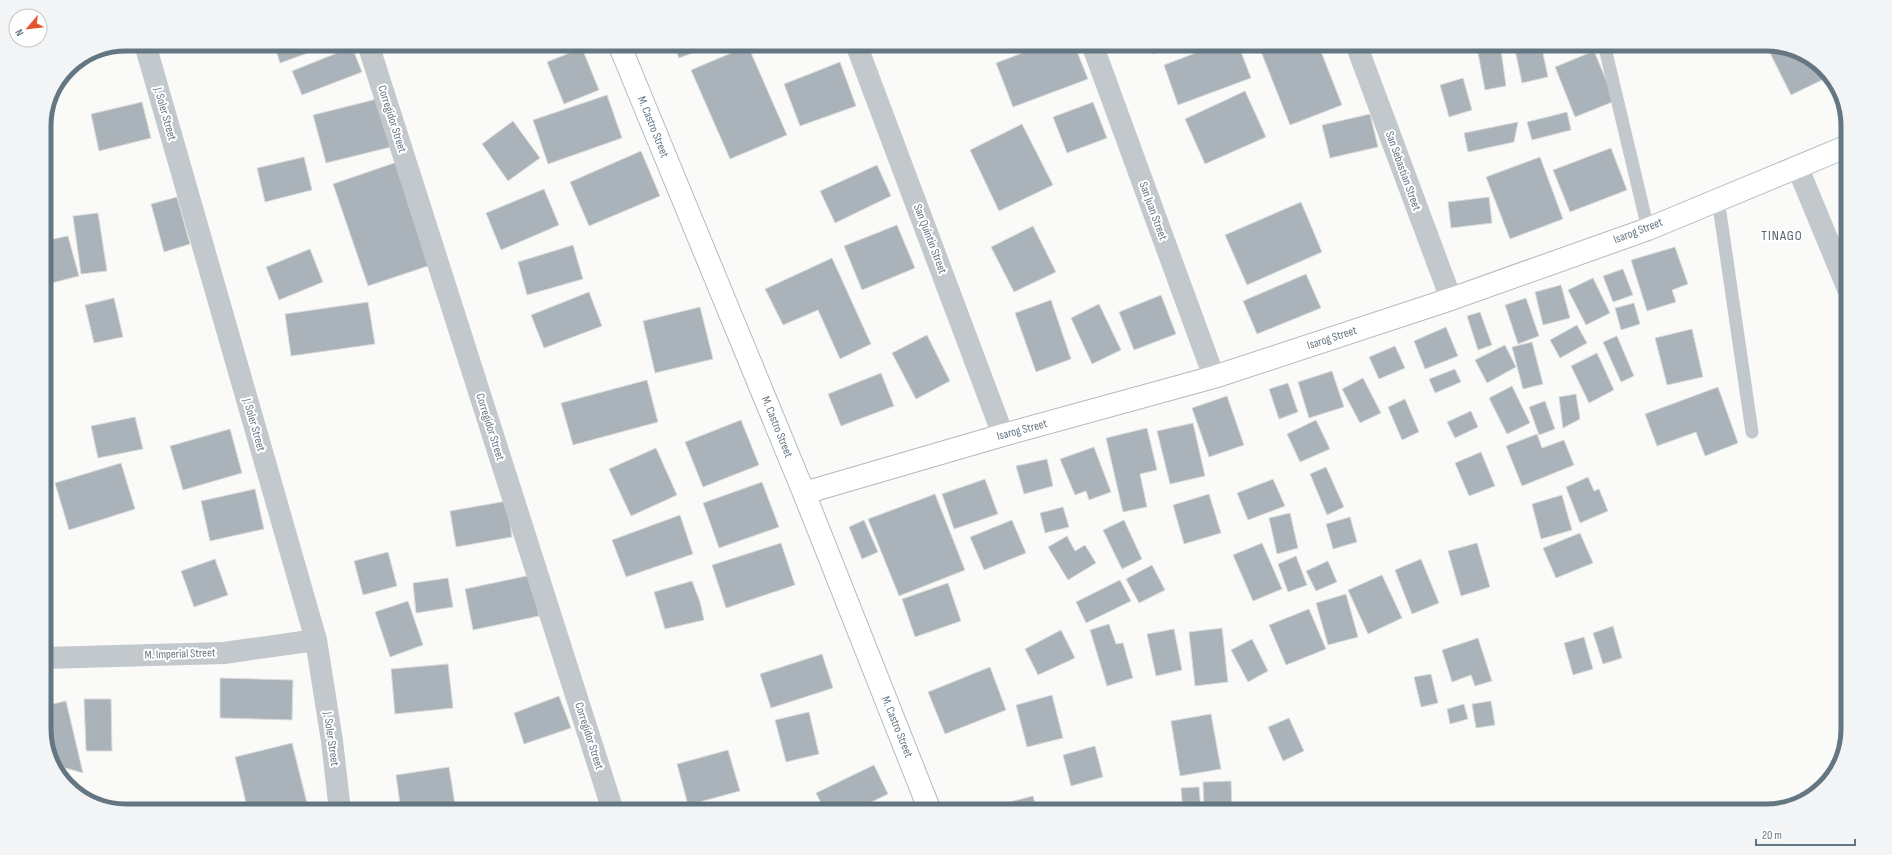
<svg xmlns="http://www.w3.org/2000/svg" width="1892" height="855" font-family="'Sofia Sans Condensed',sans-serif">
  <style>
    .building { fill: #aab3b9; stroke: #dcdcda }
    .lines { fill: none; stroke-linecap: round; stroke-linejoin: round }
    .secondary-casing { stroke: #b3babf; stroke-width: 24 }
    .lane { stroke: #c3c8cc; stroke-width: 13 }
    .street { stroke: #c3c8cc; stroke-width: 22 }
    .secondary { stroke: #fff; stroke-width: 22 }
    .labels { text-anchor: middle; dominant-baseline: central; stroke-width: 4; stroke-linejoin: round; paint-order: stroke }
    .street-label { font-size: 12px; fill: #657683; stroke: #fff }
    .quarter-label { font-size: 14px; letter-spacing: 1px; fill: #57646e; stroke: #fff }
    .rim { fill: none; stroke: #657683; stroke-width: 5 }
  </style>
  <rect width="100%" height="100%" fill="#fafaf8"/>
  <g class="building">
    <path d="M274 44H333L280 63Z"/>
    <path d="M673 44H717L679 58Z"/>
    <path d="M1046 44H1074L1088 79 1013 107 996 63Z"/>
    <path d="M1149 44H1182L1153 54Z"/>
    <path d="M1219 44H1238L1251 78 1178 105 1164 65Z"/>
    <path d="M1258 44H1318L1342 105 1290 125Z"/>
    <path d="M1522 44H1541L1548 77 1522 83 1514 45Z"/>
    <path d="M748 46 787 135 730 159 691 70Z"/>
    <path d="M352 47 362 72 302 95 292 71Z"/>
    <path d="M1779 47 1797 50 1818 67 1824 79 1791 95 1769 51Z"/>
    <path d="M582 48 599 90 564 104 547 62Z"/>
    <path d="M1501 50 1506 86 1485 90 1478 53Z"/>
    <path d="M1594 51 1615 101 1575 117 1555 67Z"/>
    <path d="M840 62 856 106 800 126 784 84Z"/>
    <path d="M1463 78 1472 110 1449 117 1440 85Z"/>
    <path d="M1245 91 1266 137 1205 164 1185 119Z"/>
    <path d="M381 94 395 146 326 163 313 115 373 100Z"/>
    <path d="M607 95 622 138 548 164 533 120Z"/>
    <path d="M142 102 151 138 99 151 91 114Z"/>
    <path d="M1093 102 1107 138 1067 153 1053 117Z"/>
    <path d="M1567 112 1571 130 1532 140 1527 122Z"/>
    <path d="M1370 114 1378 147 1330 158 1322 125Z"/>
    <path d="M513 121 540 158 508 181 482 144Z"/>
    <path d="M1518 122 1514 142 1468 152 1464 133Z"/>
    <path d="M1022 124 1053 185 999 211 970 150Z"/>
    <path d="M1611 148 1627 190 1570 212 1553 170Z"/>
    <path d="M641 151 660 196 589 226 570 182Z"/>
    <path d="M304 157 312 190 265 202 257 168Z"/>
    <path d="M1540 157 1563 219 1510 239 1486 177Z"/>
    <path d="M400 161 437 263 368 286 333 184Z"/>
    <path d="M877 165 891 196 835 223 820 191Z"/>
    <path d="M544 189 559 225 501 250 486 213Z"/>
    <path d="M177 197 190 244 164 252 151 204Z"/>
    <path d="M1489 197 1492 223 1451 228 1448 202Z"/>
    <path d="M1301 202 1322 252 1247 285 1225 235Z"/>
    <path d="M98 213 107 271 81 274 73 216Z"/>
    <path d="M897 225 915 268 862 290 844 246Z"/>
    <path d="M1033 226 1056 272 1014 292 991 247Z"/>
    <path d="M68 236 79 276 44 285V241Z"/>
    <path d="M573 245 583 279 527 295 518 262Z"/>
    <path d="M1675 247 1688 284 1672 290 1676 302 1647 311 1631 260Z"/>
    <path d="M310 249 323 282 279 300 266 267Z"/>
    <path d="M832 258 871 344 840 359 818 310 783 325 765 289Z"/>
    <path d="M1623 269 1633 295 1613 302 1603 276Z"/>
    <path d="M1306 274 1321 308 1257 334 1243 301Z"/>
    <path d="M1593 278 1610 313 1586 325 1568 290Z"/>
    <path d="M1561 285 1570 318 1543 325 1535 292Z"/>
    <path d="M589 292 602 326 544 348 531 315Z"/>
    <path d="M1161 295 1176 334 1134 350 1119 312Z"/>
    <path d="M114 298 123 337 94 343 85 305Z"/>
    <path d="M1526 298 1539 336 1518 344 1505 305Z"/>
    <path d="M1051 300 1071 359 1036 372 1015 313Z"/>
    <path d="M368 302 375 344 291 356 285 314Z"/>
    <path d="M1634 303 1640 324 1621 330 1615 308Z"/>
    <path d="M1099 304 1121 350 1092 364 1071 318Z"/>
    <path d="M700 307 713 359 655 373 643 321Z"/>
    <path d="M1480 312 1492 345 1478 350 1467 316Z"/>
    <path d="M1577 325 1587 343 1560 358 1550 340Z"/>
    <path d="M1446 327 1458 356 1425 369 1414 341Z"/>
    <path d="M1692 329 1703 377 1667 385 1655 338Z"/>
    <path d="M927 335 950 381 916 399 892 353Z"/>
    <path d="M1617 336 1634 376 1621 382 1603 342Z"/>
    <path d="M1532 342 1543 384 1523 389 1512 347Z"/>
    <path d="M1505 345 1516 367 1487 383 1475 360Z"/>
    <path d="M1395 346 1405 368 1379 379 1369 357Z"/>
    <path d="M1597 353 1614 390 1589 403 1571 366Z"/>
    <path d="M1455 369 1461 382 1435 393 1429 379Z"/>
    <path d="M1332 371 1344 407 1309 418 1298 382Z"/>
    <path d="M881 373 894 406 841 426 828 394Z"/>
    <path d="M1363 378 1381 413 1360 423 1342 389Z"/>
    <path d="M647 380 658 422 573 445 561 403Z"/>
    <path d="M1288 383 1298 412 1279 419 1269 389Z"/>
    <path d="M1512 386 1530 423 1507 434 1489 398Z"/>
    <path d="M1718 387 1738 443 1705 456 1696 432 1657 446 1645 414Z"/>
    <path d="M1576 394 1580 419 1563 428 1559 397Z"/>
    <path d="M1227 396 1244 445 1209 457 1192 408Z"/>
    <path d="M1405 399 1419 432 1402 440 1388 407Z"/>
    <path d="M1545 401 1555 429 1539 435 1529 407Z"/>
    <path d="M1471 411 1478 427 1455 438 1447 422Z"/>
    <path d="M135 417 143 449 98 458 91 426Z"/>
    <path d="M741 420 759 465 703 487 685 442Z"/>
    <path d="M1316 420 1330 449 1300 462 1287 434Z"/>
    <path d="M1193 423 1205 476 1170 484 1157 431Z"/>
    <path d="M1147 428 1157 470 1140 474 1147 507 1123 512 1106 438Z"/>
    <path d="M230 429 242 473 183 490 170 446Z"/>
    <path d="M1537 434 1542 448 1564 440 1574 465 1522 486 1506 446Z"/>
    <path d="M1094 447 1111 492 1089 500 1086 491 1075 495 1060 459Z"/>
    <path d="M656 448 677 495 631 516 609 469Z"/>
    <path d="M1481 452 1495 486 1469 496 1455 463Z"/>
    <path d="M1047 459 1053 486 1024 494 1016 466Z"/>
    <path d="M121 463 135 509 69 530 55 483Z"/>
    <path d="M1326 467 1344 507 1327 515 1310 474Z"/>
    <path d="M1588 477 1594 491 1599 489 1608 511 1580 523 1566 487Z"/>
    <path d="M985 479 998 514 954 529 942 494Z"/>
    <path d="M1273 479 1285 506 1248 520 1237 493Z"/>
    <path d="M762 482 779 527 719 548 703 503Z"/>
    <path d="M255 489 264 529 210 541 201 501Z"/>
    <path d="M935 494 965 570 899 596 868 519Z"/>
    <path d="M1209 494 1221 533 1184 544 1173 505Z"/>
    <path d="M1562 495 1572 530 1541 539 1532 504Z"/>
    <path d="M507 501 512 537 456 547 450 511Z"/>
    <path d="M1063 507 1069 527 1045 533 1040 513Z"/>
    <path d="M1290 513 1298 548 1277 554 1269 518Z"/>
    <path d="M680 515 693 554 626 577 612 540Z"/>
    <path d="M1350 517 1357 542 1333 549 1326 524Z"/>
    <path d="M864 520 878 552 862 559 849 527Z"/>
    <path d="M1012 520 1026 553 984 570 970 537Z"/>
    <path d="M1124 520 1142 559 1122 569 1103 530Z"/>
    <path d="M1580 533 1593 563 1556 578 1543 548Z"/>
    <path d="M1067 536 1075 551 1085 545 1096 563 1068 580 1048 547Z"/>
    <path d="M781 543 795 585 726 608 712 565Z"/>
    <path d="M1262 543 1282 589 1253 601 1233 555Z"/>
    <path d="M1477 543 1490 587 1461 596 1448 551Z"/>
    <path d="M388 552 397 586 363 595 354 561Z"/>
    <path d="M1296 556 1307 585 1288 592 1278 564Z"/>
    <path d="M215 559 228 595 194 607 181 571Z"/>
    <path d="M1421 559 1439 603 1412 614 1395 570Z"/>
    <path d="M1328 561 1337 582 1316 591 1306 571Z"/>
    <path d="M1152 565 1165 590 1139 603 1126 579Z"/>
    <path d="M531 575 539 616 473 630 465 589Z"/>
    <path d="M1382 575 1402 618 1368 634 1348 590Z"/>
    <path d="M448 578 453 607 416 613 413 583Z"/>
    <path d="M1120 580 1131 601 1086 623 1076 602Z"/>
    <path d="M692 581 700 602 704 620 665 629 654 592Z"/>
    <path d="M948 583 961 621 915 637 902 599Z"/>
    <path d="M1346 594 1358 637 1328 645 1316 603Z"/>
    <path d="M408 601 423 645 390 657 375 612Z"/>
    <path d="M1309 609 1326 649 1286 665 1269 625Z"/>
    <path d="M1109 624 1116 644 1123 643 1133 678 1107 686 1090 630Z"/>
    <path d="M1613 626 1622 658 1603 664 1593 633Z"/>
    <path d="M1222 628 1228 682 1195 686 1189 632Z"/>
    <path d="M1174 629 1182 670 1156 676 1147 634Z"/>
    <path d="M1061 630 1075 658 1038 675 1025 649Z"/>
    <path d="M1584 637 1593 669 1573 675 1564 643Z"/>
    <path d="M1478 638 1492 681 1475 686 1471 675 1452 682 1442 650Z"/>
    <path d="M1252 639 1268 671 1248 682 1231 650Z"/>
    <path d="M822 654 833 688 771 708 760 674Z"/>
    <path d="M448 664 453 708 395 714 391 669Z"/>
    <path d="M990 667 1006 710 945 734 928 692Z"/>
    <path d="M1431 674 1438 703 1421 707 1414 677Z"/>
    <path d="M220 678 293 680 292 720 220 718Z"/>
    <path d="M1052 695 1063 738 1027 747 1016 705Z"/>
    <path d="M559 696 571 728 524 744 514 713Z"/>
    <path d="M84 699H111L112 751H87L86 750Z"/>
    <path d="M66 701 83 773 55 765 44 732V706Z"/>
    <path d="M1491 701 1495 725 1476 728 1472 704Z"/>
    <path d="M1464 704 1468 719 1450 724 1447 709Z"/>
    <path d="M809 712 819 754 786 762 775 720Z"/>
    <path d="M1211 714 1221 769 1180 776 1171 721Z"/>
    <path d="M1289 718 1304 751 1283 761 1268 727Z"/>
    <path d="M292 743 309 811H248L235 757Z"/>
    <path d="M1095 746 1103 777 1071 786 1063 755Z"/>
    <path d="M728 750 740 791 688 805 677 764Z"/>
    <path d="M874 765 888 794 853 811H825L816 793Z"/>
    <path d="M449 767 456 811H401L396 775Z"/>
    <path d="M1231 781 1232 810 1204 811 1203 782Z"/>
    <path d="M1199 787 1201 811H1183L1181 788Z"/>
    <path d="M1033 796 1037 811H983L982 809Z"/>
  </g>
  <g class="lines">
    <defs>
      <g id="secondary">
        <path d="M619 44 804 493 930 811"/>
        <path d="M804 493 1003 435 1214 377 1451 299 1648 229 1848 146"/>
      </g>
    </defs>
    <use href="#secondary" class="secondary-casing"/>
    <g class="lane">
      <path d="M1604 44 1648 229"/>
      <path d="M1718 199 1752 432"/>
    </g>
    <g class="street">
      <path d="M145 44 316 640 332 741 340 811"/>
      <path d="M368 44 613 811"/>
      <path d="M856 44 1003 435"/>
      <path d="M1092 44 1214 377"/>
      <path d="M1356 44 1451 299"/>
      <path d="M1797 166 1848 289"/>
      <path d="M44 658 224 653 316 640"/>
    </g>
    <use href="#secondary" class="secondary"/>
  </g>
  <g class="labels">
    <g class="street-label">
      <text transform="translate(165 114) rotate(74)">J. Soler Street</text>
      <text transform="translate(392 119) rotate(72)">Corregidor Street</text>
      <text transform="translate(653 127) rotate(68)">M. Castro Street</text>
      <text transform="translate(1403 171) rotate(70)">San Sebastian Street</text>
      <text transform="translate(1153 211) rotate(70)">San Juan Street</text>
      <text transform="translate(1638 231) rotate(-21)">Isarog Street</text>
      <text transform="translate(930 239) rotate(69)">San Quintin Street</text>
      <text transform="translate(1332 338) rotate(-18)">Isarog Street</text>
      <text transform="translate(254 425) rotate(74)">J. Soler Street</text>
      <text transform="translate(490 427) rotate(72)">Corregidor Street</text>
      <text transform="translate(777 427) rotate(68)">M. Castro Street</text>
      <text transform="translate(1022 430) rotate(-15)">Isarog Street</text>
      <text transform="translate(180 654) rotate(-2)">M. Imperial Street</text>
      <text transform="translate(897 727) rotate(68)">M. Castro Street</text>
      <text transform="translate(589 736) rotate(72)">Corregidor Street</text>
      <text transform="translate(331 739) rotate(82)">J. Soler Street</text>
    </g>
    <g class="quarter-label">
      <text x="1782" y="235">TINAGO</text>
    </g>
  </g>
  <path d="M0 0H1892V855H0ZM126 51H1766A75 75 0 0 1 1841 126V729A75 75 0 0 1 1766 804H126A75 75 0 0 1 51 729V126A75 75 0 0 1 126 51Z" fill="#f3f4f5" fill-rule="evenodd"/>
  <path class="rim" d="M126 51H1766A75 75 0 0 1 1841 126V729A75 75 0 0 1 1766 804H126A75 75 0 0 1 51 729V126A75 75 0 0 1 126 51Z"/>
  <g transform="translate(28 28) rotate(242)"><circle r="19" fill="#ffffff" stroke="#c1c8cd"/>
  <path d="M0-3L7 15L0 10L-7 15Z" fill="#e4572e"/>
  <text y="-6" font-size="11" font-weight="bold" text-anchor="middle" fill="#657683">N</text>
  </g>
  <path d="M1756 839v6h99v-6" fill="none" stroke="#657683" stroke-width="2"/>
  <text x="1762" y="839" font-size="12" fill="#657683" stroke="#ffffff" stroke-width="3" paint-order="stroke">20 m</text>
</svg>
